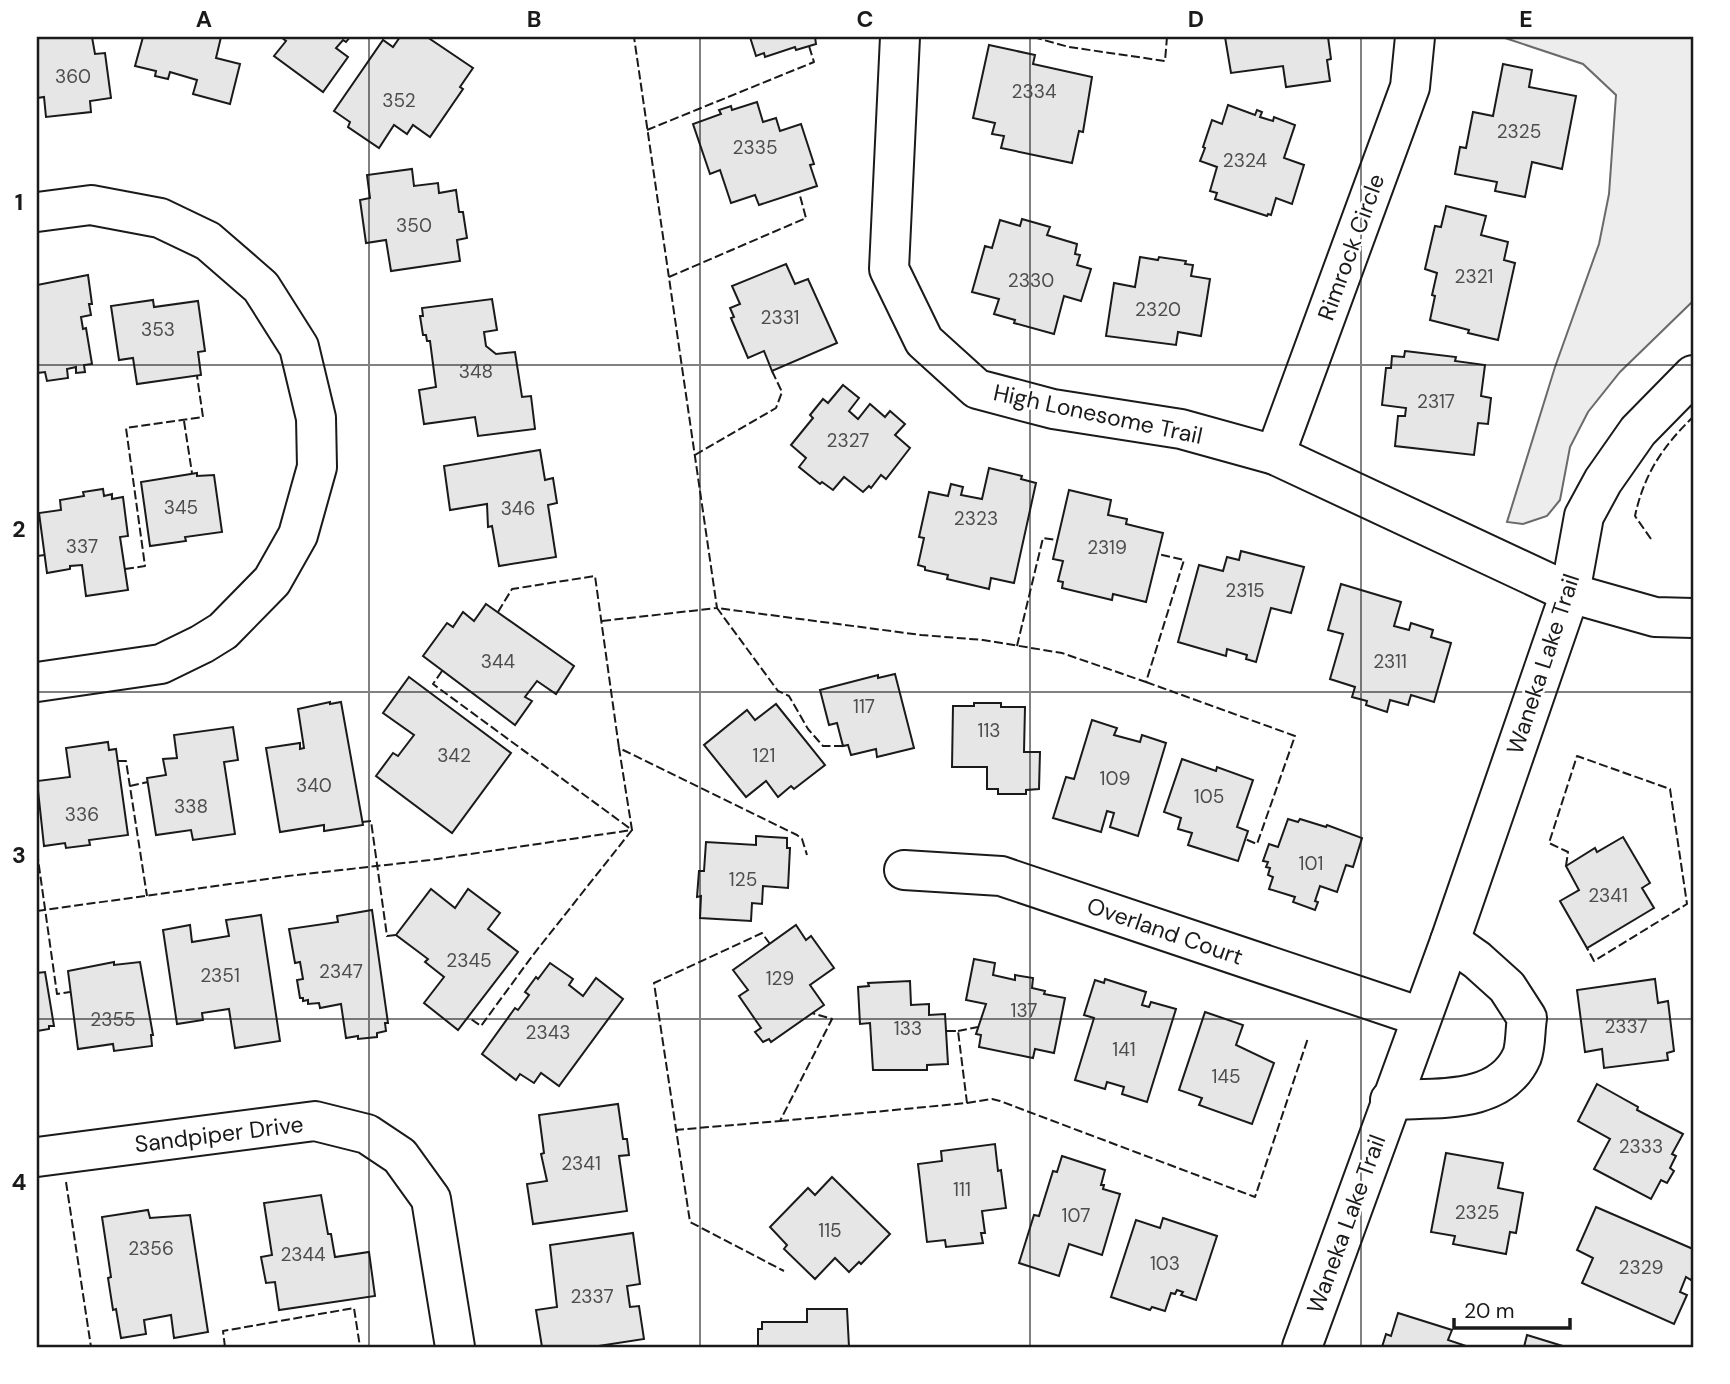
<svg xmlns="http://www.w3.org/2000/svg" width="1730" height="1384" font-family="'DM Sans',sans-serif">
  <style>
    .green { fill: #ededed; stroke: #6a6a6a; stroke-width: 2 }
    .building { fill: #e6e6e6; stroke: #1a1a1a; stroke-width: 2 }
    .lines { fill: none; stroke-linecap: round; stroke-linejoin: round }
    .minor-casing { stroke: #1a1a1a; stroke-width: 42 }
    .minor { stroke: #fff; stroke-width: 38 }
    .fence { stroke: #1a1a1a; stroke-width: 2; stroke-dasharray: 9 3.5; stroke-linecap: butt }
    .grid { fill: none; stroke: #1a1a1a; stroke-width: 2; stroke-opacity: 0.55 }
    .labels { text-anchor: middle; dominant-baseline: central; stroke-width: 5; stroke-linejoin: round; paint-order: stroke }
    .number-label { font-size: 19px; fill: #4d4d4d }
    .street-label { font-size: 23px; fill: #1a1a1a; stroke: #fff }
    .neatline { fill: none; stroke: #1a1a1a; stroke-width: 2.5 }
    .grid-label { font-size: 23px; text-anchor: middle; font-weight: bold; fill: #1a1a1a }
  </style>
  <rect width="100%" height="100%" fill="#fff"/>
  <path class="green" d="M1502 37H1693V301L1620 372 1588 412 1570 447 1560 500 1547 516 1523 524 1507 522 1555 367 1599 244 1609 194 1616 95 1583 64Z"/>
  <g class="building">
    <path d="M37 37H92L95 54 105 53 111 98 90 101 91 112 46 117 44 97 37 98Z"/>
    <path d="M143 37H221L216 58 240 64 230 104 193 94 197 80 170 72 168 79 155 76 156 71 135 66Z"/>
    <path d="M281 37H350L346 42 343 40 336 48 348 57 323 92 274 56 286 41Z"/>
    <path d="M400 37H427L473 68 460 87 463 89 430 137 413 125 407 134 394 125 379 148 348 127 350 122 334 111 383 40 393 47Z"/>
    <path d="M750 37H815L816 44 796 50 795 47 765 57 764 53 756 56Z"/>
    <path d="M1225 37H1328L1331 59 1327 60 1330 81 1286 87 1283 66 1231 73Z"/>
    <path d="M989 45 1035 55 1033 64 1092 77 1083 132 1079 131 1072 163 1001 148 1004 136 992 134 995 123 973 118Z"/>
    <path d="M1503 64 1532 70 1529 87 1576 96 1562 169 1532 162 1525 197 1495 191 1497 182 1455 174 1460 147 1466 148 1473 112 1493 116Z"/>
    <path d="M757 102 763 122 776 118 780 131 801 124 814 164 810 165 817 186 759 205 755 195 731 203 720 170 710 174 693 124 721 114 719 110 731 106 732 110Z"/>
    <path d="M1228 105 1255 115 1257 110 1262 112 1260 117 1273 121 1274 117 1295 125 1284 158 1304 165 1292 204 1276 198 1271 215 1268 214 1267 216 1215 199 1217 193 1210 191 1217 167 1200 161 1205 148 1203 147 1212 120 1222 124Z"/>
    <path d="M412 169 414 186 438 183 439 193 456 190 459 212H463L467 238 457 240 460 261 391 271 386 240 366 243 360 200 370 198 367 175Z"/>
    <path d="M1446 206 1486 216 1481 235 1508 242 1504 260 1515 263 1498 340 1468 333 1469 330 1430 320 1435 296 1432 295 1437 273 1425 269 1435 226 1441 227Z"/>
    <path d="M1022 219 1050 227 1047 235 1077 244 1075 254 1080 255 1077 265 1091 269 1081 301 1064 296 1054 334 1014 323 1015 320 994 314 999 299 972 292 985 246 992 248 1000 220 1020 226Z"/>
    <path d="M1140 257 1158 260 1159 257 1186 261 1185 264 1193 265 1191 276 1210 279 1201 336 1178 332 1176 345 1106 336 1114 283 1135 287Z"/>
    <path d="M786 264 795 284 808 279 837 343 772 371 764 351 748 358 731 318 734 317 730 308 740 304 732 286Z"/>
    <path d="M88 275 92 304H89L91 315 81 317 83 329 86 328 92 364 84 365 85 372 76 373V367L67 369 68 378 47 381 45 372 37 373V285Z"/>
    <path d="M492 299 497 330 484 332 486 346 496 354 515 352 522 397 531 396 535 429 478 436 475 417 424 424 419 390 436 387 430 341H427L426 335H423L420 316H423L422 308Z"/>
    <path d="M153 300 154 307 198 301 205 351 198 352 201 375 137 384 133 358 119 360 111 306Z"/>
    <path d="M1405 351 1456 357 1455 361 1485 365 1481 396 1491 398 1488 424 1478 423 1474 455 1395 446 1398 416H1405L1406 408 1382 405 1386 368H1391L1392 356 1404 357Z"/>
    <path d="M843 385 859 398 849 411 858 419 870 404 885 417 890 411 905 424 895 435 910 448 886 479 881 475 871 488 869 486 863 492 844 477 833 490 822 482 820 484 799 467 806 458 791 445 813 418 810 415 823 399 828 403Z"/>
    <path d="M540 450 545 480 553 478 557 503 548 505 556 557 499 566 492 526 488 527 487 504 450 510 444 466Z"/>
    <path d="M989 468 1022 476 1021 479 1036 483 1014 583 991 578 989 589 947 579 948 575 925 570V567L918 565 924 538 919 537 929 492 948 496 951 484 963 487 961 495 982 499Z"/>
    <path d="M197 473V476L214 475 222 532 185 537 186 541 150 546 141 482Z"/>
    <path d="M103 489 104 496 112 494V499L123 497 128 536 120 537 128 590 86 596 82 565 70 566V569L47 573 39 513 61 510 60 500 84 496 83 492Z"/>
    <path d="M1069 490 1111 500 1108 515 1127 519 1126 524 1163 533 1146 602 1113 594 1112 600 1062 588 1063 582 1058 581 1063 561 1053 559Z"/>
    <path d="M1241 551 1304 567 1291 613 1271 608 1256 662 1246 659 1247 655 1227 649 1226 656 1178 642 1199 565 1223 571 1227 557 1239 560Z"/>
    <path d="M1341 584 1401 602 1394 626 1409 630 1411 623 1433 630 1431 637 1451 643 1434 702 1411 695 1408 705 1390 700 1387 712 1366 705 1367 701 1352 697 1355 687 1330 679 1343 634 1328 630Z"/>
    <path d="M486 604 574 666 556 694 537 681 525 697 532 701 515 725 423 656 447 623 453 627 463 612 474 621Z"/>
    <path d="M895 674 914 748 877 757 876 749 851 755 848 745 843 746 837 723 829 725 820 690 878 675V678Z"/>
    <path d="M409 677 511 753 452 833 376 776 393 753 398 756 414 735 383 713Z"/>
    <path d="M330 702V704L341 702 363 825 324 831V825L280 832 266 748 300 743V749L304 748 298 709Z"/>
    <path d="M974 703H1001V707H1025L1024 752H1040L1039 789 1026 790V794H998V789H987V767H952L953 706H974Z"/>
    <path d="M776 704 825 765 794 789 791 786 778 797 766 781 746 797 704 745 747 710 755 720Z"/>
    <path d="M1092 720 1117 728 1114 735 1140 742 1142 735 1166 743 1138 836 1110 827 1114 813 1107 811 1101 832 1053 818 1066 777 1074 779Z"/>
    <path d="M233 727 238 760 224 762 235 834 193 840 191 830 156 835 147 778 166 775 163 759 177 758 174 735Z"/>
    <path d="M108 742 109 750 116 749 128 835 89 840 90 845 66 848 65 843 44 846 37 781 70 777 66 748Z"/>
    <path d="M1182 759 1216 771 1217 767 1253 780 1237 827 1248 831 1238 861 1188 845 1192 833 1178 829 1181 818 1164 812Z"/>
    <path d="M1288 819 1298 822 1300 819 1326 827 1327 825 1362 838 1353 867 1346 865 1337 892 1320 886 1315 901 1318 902 1315 910 1293 902 1295 897 1269 889 1273 877 1268 875 1270 868 1266 867 1268 862 1263 861 1269 844 1278 847Z"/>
    <path d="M756 836 787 838V848H790L788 888 763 886 762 904 752 903 751 921 700 918 701 896 697 897 699 871H704L706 842 756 845Z"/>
    <path d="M1623 837 1650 883 1642 888 1654 908 1587 948 1560 901 1579 890 1566 866 1595 848 1597 852Z"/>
    <path d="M431 889 455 908 468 889 500 913 488 929 518 952 458 1030 424 1003 444 977 425 962 428 959 396 935Z"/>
    <path d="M372 910 388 1023H385L386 1031 377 1033V1037L358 1039V1036L346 1038 341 1004 320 1008 319 1003 308 1004V1000L303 1001V998H300L297 980 303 979 300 962 295 963 289 929 338 922 337 916Z"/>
    <path d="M261 915 280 1041 235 1048 229 1009 202 1013 203 1020 177 1024 163 930 190 925 192 942 229 936 226 920Z"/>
    <path d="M796 925 806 940 811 936 834 968 810 985 824 1005 771 1042 769 1039 763 1042 755 1032 761 1028 739 996 748 990 733 970Z"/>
    <path d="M974 959 995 963 993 975 1015 980V975L1033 978 1032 988 1045 991 1044 994 1065 998 1054 1053 1035 1049 1033 1058 979 1047 981 1035 976 1034 986 1004 966 1000Z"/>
    <path d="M114 962V965L140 962 153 1035H151L152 1046 114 1051 113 1044 78 1049 68 971Z"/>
    <path d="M550 963 573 979 569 985 583 996 596 978 623 999 559 1086 541 1073 534 1083 520 1074 516 1080 482 1054 515 1008 518 1010 529 995 525 992 536 977 538 979Z"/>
    <path d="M45 972 54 1026H49V1029L37 1031V973Z"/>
    <path d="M1105 979 1146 992 1142 1005 1149 1007 1151 1002 1176 1009 1147 1102 1122 1094 1124 1087 1107 1082 1105 1089 1075 1080 1094 1018 1084 1015 1095 980 1104 983Z"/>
    <path d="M1655 979 1658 1003 1668 1001 1674 1051 1667 1053 1668 1060 1604 1068 1602 1049 1585 1052 1577 990Z"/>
    <path d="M910 981 911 1005 929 1004V1015L945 1014 948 1064 927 1065V1070H873L870 1023 860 1024 858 987 869 986 868 983Z"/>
    <path d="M1205 1012 1243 1025 1236 1045 1274 1063 1252 1124 1199 1105 1202 1098 1179 1090Z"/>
    <path d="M1597 1084 1638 1107 1637 1110 1683 1134 1672 1154 1676 1156 1670 1168 1674 1171 1667 1183 1661 1180 1651 1199 1594 1169 1610 1139 1578 1121Z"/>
    <path d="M618 1104 623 1139H627L629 1155 619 1156 627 1211 533 1224 527 1184 547 1181 541 1154 544 1153 539 1115Z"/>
    <path d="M995 1144 998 1171 1001 1170 1006 1208 982 1211 985 1233H981L983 1243 946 1247 945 1240 927 1242 918 1164 942 1161 941 1151Z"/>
    <path d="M1446 1153 1503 1163 1498 1188 1523 1193 1516 1233 1510 1232 1506 1254 1453 1244 1455 1236 1431 1232Z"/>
    <path d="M1062 1156 1105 1170 1101 1185H1104L1103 1189 1120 1194 1102 1255 1069 1244 1059 1276 1019 1263 1034 1215 1039 1216 1053 1171 1057 1172Z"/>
    <path d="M832 1177 890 1234 861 1264 859 1262 849 1272 835 1258 815 1279 784 1249 787 1245 770 1227 808 1188 815 1195Z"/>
    <path d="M321 1195 328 1234H331L335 1257 369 1252 375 1296 279 1310 275 1282 266 1283 261 1257 272 1255 264 1203Z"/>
    <path d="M1596 1207 1693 1249V1275L1691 1280 1686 1277 1680 1292 1687 1295 1674 1324 1582 1283 1593 1258 1577 1250Z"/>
    <path d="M148 1210 150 1218 190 1215 208 1332 174 1338 171 1315 144 1320 146 1334 121 1338 116 1309 113 1310 108 1278 111 1277 102 1217Z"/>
    <path d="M1163 1218 1217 1236 1196 1300 1181 1295 1183 1292 1177 1290 1175 1294 1171 1293 1165 1311 1152 1307 1150 1310 1111 1297 1136 1220 1160 1228Z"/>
    <path d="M633 1233 640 1284 627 1286 630 1307 639 1306 644 1339 592 1347H542L536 1310 557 1307 550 1245Z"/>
    <path d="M807 1309H847L849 1347H758V1329H762V1322H807Z"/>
    <path d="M1398 1313 1452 1330 1448 1340 1469 1347H1382L1386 1334 1391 1336Z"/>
    <path d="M1527 1335 1566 1347H1524Z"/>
  </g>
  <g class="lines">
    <defs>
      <g id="minor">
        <path d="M900 37 889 269 924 341 977 389 1053 409 1181 429 1275 455 1570 593 1655 617 1693 618"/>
        <path d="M37 212 91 205 160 218 208 241 261 287 299 347 316 418 317 467 298 535 272 581 223 631 202 644 161 664 37 682"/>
        <path d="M1275 455 1410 87 1415 37"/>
        <path d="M904 870 1001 876 1421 1017"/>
        <path d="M1390 1100C1435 1097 1500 1106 1522 1056 1526 1045 1525 1029 1527 1018L1507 987 1477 960 1450 941"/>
        <path d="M37 1157 315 1121 367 1134 400 1156 431 1199 455 1347"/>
        <path d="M1302 1347 1450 941 1570 593 1584 516 1603 481 1638 431 1693 375"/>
      </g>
    </defs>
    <use href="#minor" class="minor-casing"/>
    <use href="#minor" class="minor"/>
    <g class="fence">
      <path d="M1033 37 1069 47 1165 61 1167 37"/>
      <path d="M647 130 814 62 809 46"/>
      <path d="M669 277 806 218 799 192"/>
      <path d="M184 421 192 473"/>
      <path d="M695 455 776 408 782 392 772 371"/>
      <path d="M1651 539 1635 516C1644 474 1663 446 1693 417"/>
      <path d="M37 556 45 555"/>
      <path d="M125 569 145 566 126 428 203 417 197 376"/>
      <path d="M498 612 512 589 595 576 619 748"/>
      <path d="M602 621 717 608 634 37"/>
      <path d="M1017 646 1043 538 1057 540"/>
      <path d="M442 671 433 684 632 830 533 955 481 1026 468 1017"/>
      <path d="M1146 682 1295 736 1257 844 1245 839"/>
      <path d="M843 746H823L808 729 789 696 778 691 717 608 921 635 983 640 1062 653 1146 682 1184 560 1158 554"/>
      <path d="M118 761H126L147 896"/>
      <path d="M130 786 148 782"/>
      <path d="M362 822 371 821 387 936 396 935"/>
      <path d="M37 852 57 994 70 992"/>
      <path d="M1566 866 1568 852 1549 843 1577 756 1670 789 1687 904 1594 961 1587 948"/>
      <path d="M37 911 288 876 430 860 632 830 619 748 797 835 802 839 807 855"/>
      <path d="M770 944 762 933 654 983 690 1222 784 1271"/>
      <path d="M958 1031 978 1027"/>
      <path d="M967 1103 992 1099 1000 1101 1255 1197 1308 1038"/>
      <path d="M780 1121 967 1103 958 1031H947"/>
      <path d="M675 1130 780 1121 832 1019 812 1013"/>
      <path d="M66 1182 91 1347"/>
      <path d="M225 1347 223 1331 354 1308 360 1347"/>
    </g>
  </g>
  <path class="grid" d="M369 37V1347M700 37V1347M1030 37V1347M1361 37V1347M37 365H1693M37 692H1693M37 1019H1693"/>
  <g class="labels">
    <g class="number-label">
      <text x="73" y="76">360</text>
      <text x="1034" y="91">2334</text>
      <text x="399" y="100">352</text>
      <text x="1519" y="131">2325</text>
      <text x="755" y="147">2335</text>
      <text x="1245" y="160">2324</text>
      <text x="414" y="225">350</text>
      <text x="1474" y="276">2321</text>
      <text x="1031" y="280">2330</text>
      <text x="1158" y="309">2320</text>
      <text x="780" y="317">2331</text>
      <text x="158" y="329">353</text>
      <text x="476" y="371">348</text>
      <text x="1436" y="401">2317</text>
      <text x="848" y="440">2327</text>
      <text x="181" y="507">345</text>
      <text x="518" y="508">346</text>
      <text x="976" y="518">2323</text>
      <text x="82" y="546">337</text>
      <text x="1107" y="547">2319</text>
      <text x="1245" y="590">2315</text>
      <text x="498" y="661">344</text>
      <text x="1390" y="661">2311</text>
      <text x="864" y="706">117</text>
      <text x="989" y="730">113</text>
      <text x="454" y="755">342</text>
      <text x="764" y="755">121</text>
      <text x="1115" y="778">109</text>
      <text x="314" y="785">340</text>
      <text x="1209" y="796">105</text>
      <text x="191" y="806">338</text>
      <text x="82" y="814">336</text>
      <text x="1311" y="863">101</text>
      <text x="743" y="879">125</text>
      <text x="1608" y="895">2341</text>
      <text x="469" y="960">2345</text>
      <text x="341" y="971">2347</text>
      <text x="220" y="975">2351</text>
      <text x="780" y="978">129</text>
      <text x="1024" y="1010">137</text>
      <text x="113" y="1019">2355</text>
      <text x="1626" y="1026">2337</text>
      <text x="908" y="1028">133</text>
      <text x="548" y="1032">2343</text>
      <text x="1124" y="1049">141</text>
      <text x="1226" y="1076">145</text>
      <text x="1641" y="1146">2333</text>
      <text x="581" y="1163">2341</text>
      <text x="962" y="1189">111</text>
      <text x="1477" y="1212">2325</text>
      <text x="1076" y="1215">107</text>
      <text x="830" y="1230">115</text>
      <text x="151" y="1248">2356</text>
      <text x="303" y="1254">2344</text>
      <text x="1165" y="1263">103</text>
      <text x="1641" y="1267">2329</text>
      <text x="592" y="1296">2337</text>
    </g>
    <g class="street-label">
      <text transform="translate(1351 247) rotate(-70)">Rimrock Circle</text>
      <text transform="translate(1098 414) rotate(12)">High Lonesome Trail</text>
      <text transform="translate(1543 664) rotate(-72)">Waneka Lake Trail</text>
      <text transform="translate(1165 931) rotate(19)">Overland Court</text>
      <text transform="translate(219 1134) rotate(-7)">Sandpiper Drive</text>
      <text transform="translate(1346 1224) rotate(-70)">Waneka Lake Trail</text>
    </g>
  </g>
  <rect width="1730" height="1384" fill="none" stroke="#ffffff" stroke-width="77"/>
  <path d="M1454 1318v10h116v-10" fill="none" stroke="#1a1a1a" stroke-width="3.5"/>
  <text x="1464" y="1318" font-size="21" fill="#1a1a1a" stroke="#ffffff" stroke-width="5" paint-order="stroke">20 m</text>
  <rect x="38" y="38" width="1654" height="1308" class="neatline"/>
  <g class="grid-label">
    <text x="204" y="27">A</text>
    <text x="534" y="27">B</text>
    <text x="865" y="27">C</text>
    <text x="1196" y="27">D</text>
    <text x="1526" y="27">E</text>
    <text x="19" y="210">1</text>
    <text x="19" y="537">2</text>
    <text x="19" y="863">3</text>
    <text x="19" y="1190">4</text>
  </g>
</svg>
